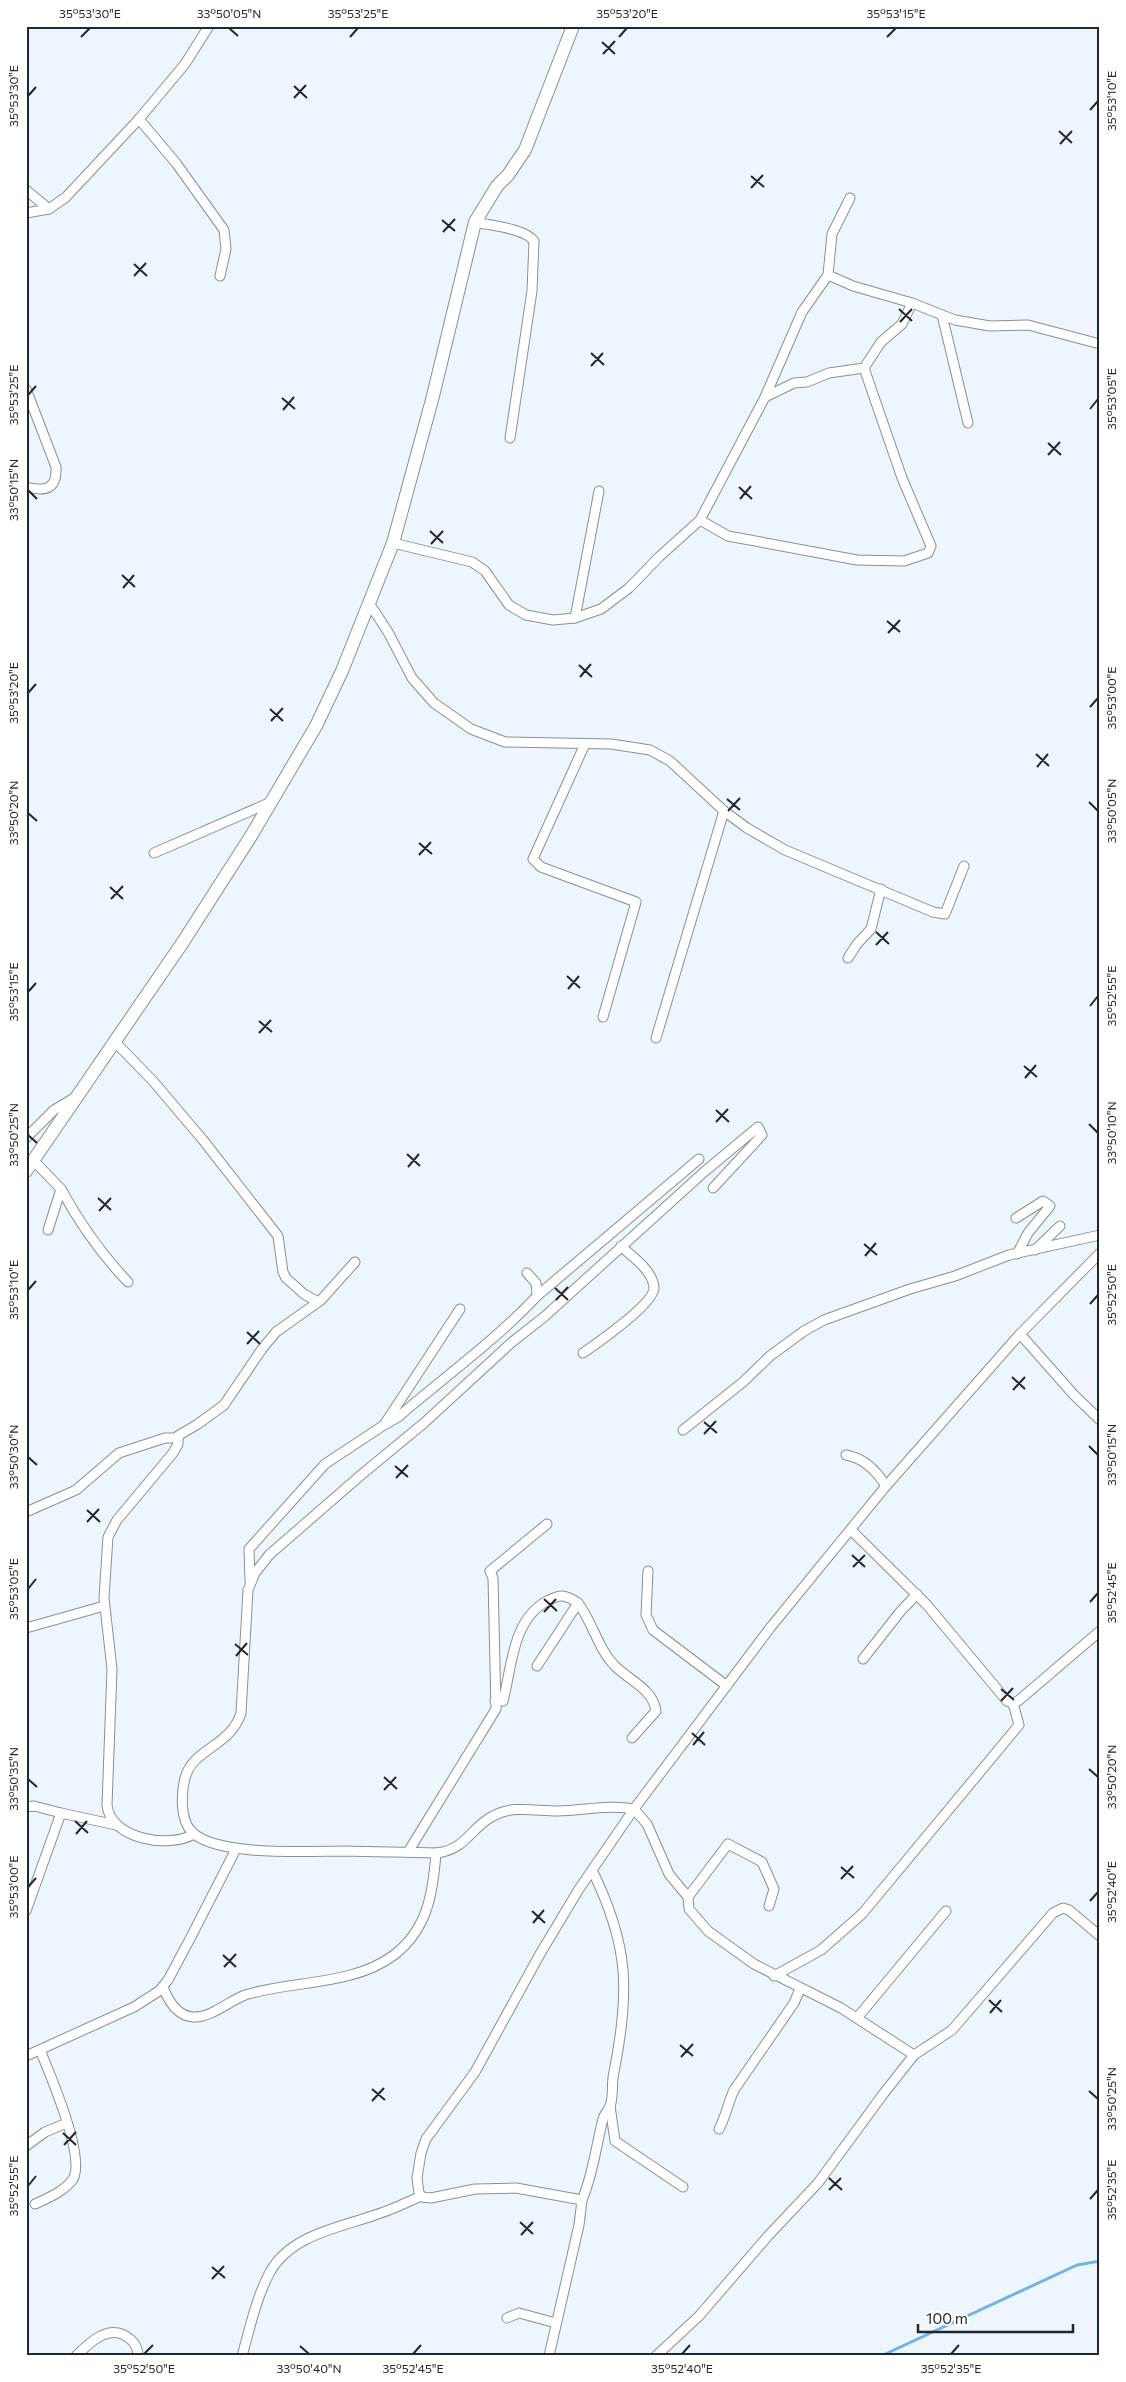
<svg xmlns="http://www.w3.org/2000/svg" width="1126" height="2382" font-family="Commissioner,sans-serif">
  <style>
    .lines { fill: none; stroke-linecap: round; stroke-linejoin: round }
    .stream { stroke: #74b1e4; stroke-width: 3 }
    .street-casing { stroke: #869098; stroke-width: 11 }
    .secondary-casing { stroke: #869098; stroke-width: 14 }
    .street { stroke: #fff; stroke-width: 9 }
    .secondary { stroke: #fff; stroke-width: 12 }
    .ticks { fill: none; stroke: #23262a; stroke-width: 2 }
    .neatline { fill: none; stroke: #23262a; stroke-width: 2 }
    .ticks-label { font-size: 12px; text-anchor: middle; fill: #23262a }
  </style>
  <rect width="100%" height="100%" fill="#eef6fd"/>
  <g class="lines">
    <path class="stream" d="M881 2356 1077 2265 1100 2261"/>
    <defs>
      <g id="street">
        <path d="M139 119 176 163 224 230 226 249 220 276"/>
        <path d="M26 190 49 209"/>
        <path d="M26 213 49 209 66 197 139 119 185 64 209 26"/>
        <path d="M475 222C492 226 524 228 534 241L532 291 510 438"/>
        <path d="M828 275 853 286 912 303 955 320 990 326 1028 325 1100 344"/>
        <path d="M942 315 968 423"/>
        <path d="M26 389 56 467C57 489 46 492 26 487"/>
        <path d="M765 397 794 383 807 382 829 373 864 368 881 342 902 324 912 303"/>
        <path d="M700 520 728 536 857 560 904 561 928 553 931 546 902 478 864 368"/>
        <path d="M393 543 472 562 485 571 509 605 526 615 553 620 575 618 601 609 629 588 659 557 700 520 765 397 802 312 828 275 832 234 850 198"/>
        <path d="M369 603 388 632 412 678 434 703 471 729 505 742 611 744 650 750 670 761 724 811 747 828 785 850 933 912 945 914 964 866"/>
        <path d="M575 618 599 491"/>
        <path d="M585 744 533 859 541 867 636 902 603 1017"/>
        <path d="M154 853 271 802"/>
        <path d="M848 958 857 944 871 929 881 889"/>
        <path d="M656 1038 724 811"/>
        <path d="M114 1041 153 1081 203 1140 278 1236 283 1272 286 1278 304 1294 318 1302"/>
        <path d="M26 1138 54 1110 74 1098"/>
        <path d="M33 1160 61 1189 48 1230"/>
        <path d="M713 1188 762 1135 758 1127 704 1172 544 1317 511 1343 424 1423 361 1475 269 1555 255 1573 248 1590 241 1713C231 1746 192 1749 185 1778 181 1794 180 1820 192 1832 217 1857 310 1851 345 1851 375 1852 406 1852 436 1853 466 1850 470 1828 493 1816 512 1805 536 1811 557 1811 583 1811 608 1804 634 1809L647 1824 669 1874 688 1897 689 1909 708 1931 754 1964 841 2008 914 2055"/>
        <path d="M61 1189C79 1222 102 1255 128 1282"/>
        <path d="M1016 1218 1043 1201 1050 1206 1028 1233 1017 1254"/>
        <path d="M1035 1250 1060 1226"/>
        <path d="M537 1296 699 1159"/>
        <path d="M1020 1334 1074 1395 1100 1420"/>
        <path d="M583 1353C596 1344 654 1304 654 1288 653 1270 632 1257 621 1246"/>
        <path d="M386 1424 398 1417C444 1377 495 1341 537 1296L536 1283 527 1273"/>
        <path d="M683 1430 743 1382 770 1356 804 1331 824 1320 910 1289 955 1276 1009 1255 1100 1235"/>
        <path d="M176 1437 198 1424 224 1405 262 1349 276 1332 321 1300 355 1262"/>
        <path d="M846 1455C864 1458 876 1470 886 1486"/>
        <path d="M26 1512 76 1490 119 1453 165 1438H178V1444L173 1453 117 1520 108 1537 104 1598 112 1669 107 1805C110 1839 169 1849 194 1834"/>
        <path d="M851 1530 927 1605 1007 1701 1013 1703 1018 1701 1100 1631"/>
        <path d="M648 1571 646 1615 653 1630 727 1686"/>
        <path d="M250 1581 249 1549 325 1464 384 1425 460 1309"/>
        <path d="M578 1603C593 1623 598 1649 615 1666 630 1681 653 1689 656 1711L632 1738"/>
        <path d="M26 1628 104 1606"/>
        <path d="M863 1659 900 1612 917 1594"/>
        <path d="M495 1701H503C512 1667 512 1620 547 1601 560 1594 565 1594 578 1603L537 1666"/>
        <path d="M26 1807 34 1806 61 1813"/>
        <path d="M408 1852 496 1709 493 1578 490 1571 547 1524"/>
        <path d="M688 1897 728 1844 762 1862 774 1889 769 1906"/>
        <path d="M26 1911 61 1813 116 1825"/>
        <path d="M774 1976 821 1950 862 1914 1019 1725 1013 1703"/>
        <path d="M163 1987C168 2000 177 2016 193 2017 211 2018 229 2001 245 1995 293 1980 353 1986 394 1955 428 1929 433 1892 436 1853"/>
        <path d="M857 2018 946 1911"/>
        <path d="M26 2056 134 2007 159 1991 168 1980 192 1935 236 1849"/>
        <path d="M610 2106 615 2141 683 2187"/>
        <path d="M719 2129C726 2116 728 2103 734 2090L794 2003 800 1989"/>
        <path d="M26 2146 45 2132 67 2123"/>
        <path d="M582 2200C593 2175 596 2146 603 2119 604 2114 608 2111 610 2106 614 2097 611 2083 614 2072 630 1991 629 1945 592 1870"/>
        <path d="M35 2204C48 2198 65 2191 73 2179 86 2158 50 2074 40 2050"/>
        <path d="M507 2318 519 2313 556 2323"/>
        <path d="M76 2356C90 2342 110 2322 130 2339 135 2343 138 2349 138 2356"/>
        <path d="M242 2356C250 2328 256 2298 270 2272 291 2235 338 2228 375 2215 391 2210 406 2203 421 2196"/>
        <path d="M549 2356 579 2225 582 2200 516 2188 475 2189 431 2198 422 2197 419 2193 417 2178 421 2153 426 2139 475 2072 540 1954 579 1889 634 1809 770 1628 886 1486 1020 1334 1100 1253"/>
        <path d="M656 2356 699 2316 768 2236 818 2183 884 2093 914 2055 952 2030 1053 1913 1063 1908 1069 1910 1100 1936"/>
      </g>
      <path id="secondary" d="M26 1171 183 942 251 836 316 726 342 671 393 543 433 396 475 222 497 186 508 175 525 150 573 26"/>
    </defs>
    <use href="#street" class="street-casing"/>
    <use href="#secondary" class="secondary-casing"/>
    <use href="#street" class="street"/>
    <use href="#secondary" class="secondary"/>
  </g>
  <path class="ticks" d="M229 28 238 36M81 37 90 28M350 37 358 28M619 37 627 28M887 37 896 28M602 42 615 54M603 54 615 41M294 86 307 98M28 96 36 87M294 98 306 85M1090 110 1098 101M1059 131 1072 143M1060 144 1072 131M751 176 764 187M751 188 763 175M442 220 455 231M443 232 455 219M134 264 147 276M134 276 146 263M899 309 912 321M900 322 912 309M591 353 604 365M591 366 603 353M28 395 36 386M282 398 295 409M1090 409 1098 399M283 410 294 397M1048 443 1061 455M1048 455 1060 442M739 487 752 499M28 490 37 499M740 499 751 486M430 531 443 543M431 544 443 531M122 575 135 587M123 588 134 575M887 621 900 632M888 633 900 620M579 665 592 677M580 677 591 664M28 693 36 684M1090 707 1098 698M270 709 283 721M271 721 283 708M1036 754 1049 766M1037 767 1048 754M727 799 740 810M1089 802 1098 811M728 811 740 798M28 813 37 821M419 843 432 854M419 855 431 842M110 887 123 899M111 899 123 886M876 932 889 944M876 945 888 932M567 976 580 988M568 989 579 976M28 992 36 983M1090 1006 1098 996M259 1021 272 1032M259 1033 271 1020M1024 1066 1037 1077M1025 1078 1036 1065M716 1110 729 1122M716 1122 728 1109M1089 1124 1098 1133M28 1135 37 1143M407 1154 420 1166M408 1167 419 1154M98 1198 111 1210M99 1211 111 1198M864 1244 877 1255M865 1256 876 1243M555 1288 568 1300M28 1290 36 1281M556 1300 568 1287M1090 1304 1098 1295M247 1332 260 1344M247 1344 259 1331M1012 1377 1025 1389M1013 1390 1025 1377M704 1422 717 1433M704 1434 716 1421M1089 1446 1098 1455M28 1457 37 1465M395 1466 408 1477M396 1478 408 1465M87 1510 100 1522M87 1522 99 1509M852 1555 865 1567M853 1567 865 1555M28 1589 36 1579M544 1599 557 1611M1090 1602 1098 1593M544 1612 556 1599M235 1644 248 1655M236 1656 247 1643M1001 1689 1014 1700M1001 1701 1013 1688M692 1733 705 1745M693 1745 704 1732M1089 1769 1098 1777M384 1777 397 1789M28 1779 37 1787M384 1790 396 1777M75 1821 88 1833M76 1834 87 1821M841 1867 854 1878M841 1879 853 1866M28 1887 36 1878M1090 1901 1098 1892M532 1911 545 1923M533 1923 544 1910M223 1955 236 1967M224 1967 236 1954M989 2000 1002 2012M990 2013 1001 2000M680 2045 693 2056M681 2057 693 2044M372 2089 385 2100M1089 2091 1098 2099M372 2101 384 2088M63 2133 76 2145M64 2145 76 2132M829 2178 842 2190M28 2186 36 2176M829 2190 841 2178M1090 2199 1098 2190M520 2222 533 2234M521 2235 533 2222M212 2267 225 2278M212 2279 224 2266M300 2346 309 2354M144 2354 153 2345M413 2354 421 2345M682 2354 690 2345M951 2354 959 2345"/>
  <rect width="1126" height="2382" fill="none" stroke="#ffffff" stroke-width="55"/>
  <path d="M918 2324v8h155v-8" fill="none" stroke="#23262a" stroke-width="2.5"/>
  <text x="926" y="2324" font-size="15" fill="#23262a" stroke="#ffffff" stroke-width="4" paint-order="stroke">100 m</text>
  <rect x="28" y="28" width="1070" height="2326" class="neatline"/>
  <g class="ticks-label">
    <text x="90" y="18">35°53'30"E</text>
    <text x="229" y="18">33°50'05"N</text>
    <text x="358" y="18">35°53'25"E</text>
    <text x="627" y="18">35°53'20"E</text>
    <text x="896" y="18">35°53'15"E</text>
    <text transform="translate(14 96) rotate(-90)" y="4">35°53'30"E</text>
    <text transform="translate(1112 101) rotate(-90)" y="4">35°53'10"E</text>
    <text transform="translate(14 395) rotate(-90)" y="4">35°53'25"E</text>
    <text transform="translate(1112 399) rotate(-90)" y="4">35°53'05"E</text>
    <text transform="translate(14 490) rotate(-90)" y="4">33°50'15"N</text>
    <text transform="translate(14 693) rotate(-90)" y="4">35°53'20"E</text>
    <text transform="translate(1112 698) rotate(-90)" y="4">35°53'00"E</text>
    <text transform="translate(1112 811) rotate(-90)" y="4">33°50'05"N</text>
    <text transform="translate(14 813) rotate(-90)" y="4">33°50'20"N</text>
    <text transform="translate(14 992) rotate(-90)" y="4">35°53'15"E</text>
    <text transform="translate(1112 996) rotate(-90)" y="4">35°52'55"E</text>
    <text transform="translate(1112 1133) rotate(-90)" y="4">33°50'10"N</text>
    <text transform="translate(14 1135) rotate(-90)" y="4">33°50'25"N</text>
    <text transform="translate(14 1290) rotate(-90)" y="4">35°53'10"E</text>
    <text transform="translate(1112 1295) rotate(-90)" y="4">35°52'50"E</text>
    <text transform="translate(1112 1455) rotate(-90)" y="4">33°50'15"N</text>
    <text transform="translate(14 1457) rotate(-90)" y="4">33°50'30"N</text>
    <text transform="translate(14 1589) rotate(-90)" y="4">35°53'05"E</text>
    <text transform="translate(1112 1593) rotate(-90)" y="4">35°52'45"E</text>
    <text transform="translate(1112 1777) rotate(-90)" y="4">33°50'20"N</text>
    <text transform="translate(14 1779) rotate(-90)" y="4">33°50'35"N</text>
    <text transform="translate(14 1887) rotate(-90)" y="4">35°53'00"E</text>
    <text transform="translate(1112 1892) rotate(-90)" y="4">35°52'40"E</text>
    <text transform="translate(1112 2099) rotate(-90)" y="4">33°50'25"N</text>
    <text transform="translate(14 2186) rotate(-90)" y="4">35°52'55"E</text>
    <text transform="translate(1112 2190) rotate(-90)" y="4">35°52'35"E</text>
    <text x="144" y="2373">35°52'50"E</text>
    <text x="309" y="2373">33°50'40"N</text>
    <text x="413" y="2373">35°52'45"E</text>
    <text x="682" y="2373">35°52'40"E</text>
    <text x="951" y="2373">35°52'35"E</text>
  </g>
</svg>
